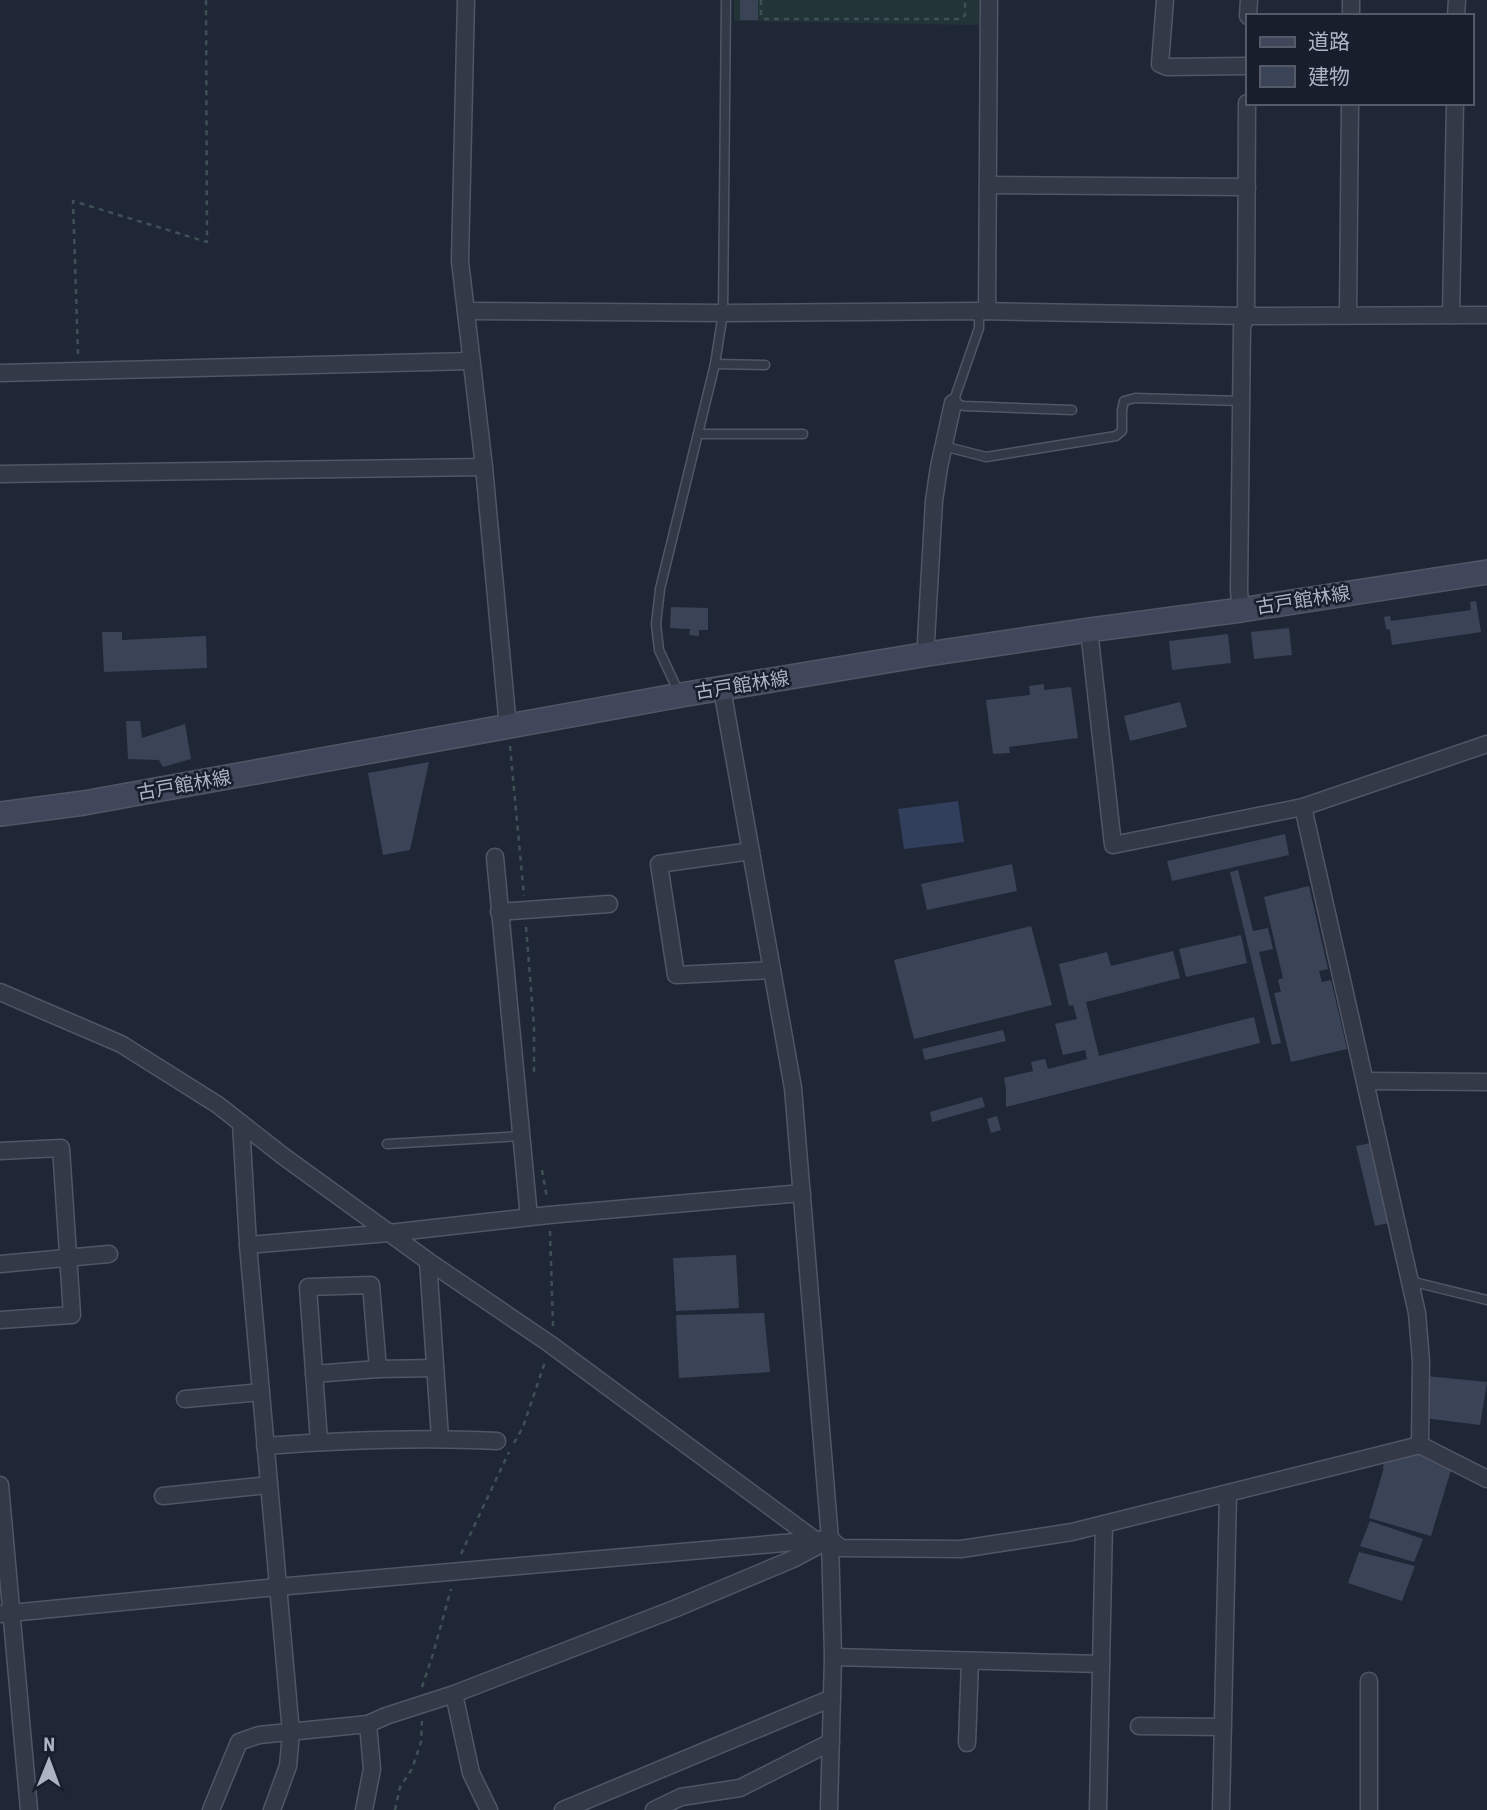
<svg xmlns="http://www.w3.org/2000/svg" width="1487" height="1810" font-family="'Roboto Condensed','Noto Sans JP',sans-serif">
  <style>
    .green { fill: #223438 }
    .water { fill: #313e5c }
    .building { fill: #3b4457 }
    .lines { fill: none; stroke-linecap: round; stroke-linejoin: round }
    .service-casing { stroke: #505665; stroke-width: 11 }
    .minor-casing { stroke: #505665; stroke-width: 19 }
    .secondary-casing { stroke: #505665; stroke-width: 26 }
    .path { stroke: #3f5055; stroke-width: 2.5; stroke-dasharray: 5 5; stroke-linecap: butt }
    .service { stroke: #333947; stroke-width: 8 }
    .minor { stroke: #333947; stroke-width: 16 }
    .secondary { stroke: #41475a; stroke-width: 23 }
    .labels { text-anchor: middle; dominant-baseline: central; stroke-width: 5; stroke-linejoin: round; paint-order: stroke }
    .street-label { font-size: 19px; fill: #adb3c4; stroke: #181e2b }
  </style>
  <rect width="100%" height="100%" fill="#1f2736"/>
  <path class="green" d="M734 0H980L979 25 734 21Z"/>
  <path class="water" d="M958 801 964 842 904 849 898 809Z"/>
  <g class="building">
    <rect x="740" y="0" width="18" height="20"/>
    <path d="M1476 601 1481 632 1392 645 1390 630 1386 629 1384 617 1390 616 1391 621 1471 610 1470 602Z"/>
    <path d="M671 607 708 608V630H699V636L689 635 690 629 670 628Z"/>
    <path d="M1289 628 1292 655 1254 659 1251 632Z"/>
    <path d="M102 632H122V640L206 636 207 668 104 672Z"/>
    <path d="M1228 634 1231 663 1172 670 1169 641Z"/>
    <path d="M1044 684V690L1071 687 1078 738 1009 747 1010 753 993 754 986 700 1030 695 1029 686Z"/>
    <path d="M1180 702 1187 727 1130 741 1124 716Z"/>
    <path d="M126 721H140L142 738 185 724 191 759 163 767 159 760 128 759Z"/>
    <path d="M429 762 410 850 383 855 368 773Z"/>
    <path d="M1285 834 1289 855 1172 881 1167 861Z"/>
    <path d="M1012 864 1017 891 927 910 921 884Z"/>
    <path d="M1238 870 1253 931 1268 928 1273 949 1259 952 1281 1043 1272 1045 1230 872Z"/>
    <path d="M1309 886 1328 969 1319 971 1322 982 1331 980 1347 1049 1291 1062 1274 993 1281 992 1278 980 1283 978 1264 897Z"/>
    <path d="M1031 926 1052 1005 914 1039 894 960Z"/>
    <path d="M1241 935 1247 963 1186 977 1179 949Z"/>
    <path d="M1173 951 1180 978 1086 1002 1099 1056 1254 1017 1260 1043 1006 1107V1089L1004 1078 1033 1071 1031 1062 1045 1059 1048 1069 1087 1059 1085 1050 1063 1055 1055 1024 1077 1019 1073 1005 1069 1006 1059 964 1107 952 1111 966Z"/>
    <path d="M1003 1030 1006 1041 925 1060 922 1049Z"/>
    <path d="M982 1097 985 1107 932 1122 930 1112Z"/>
    <path d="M997 1116 1001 1130 991 1133 987 1119Z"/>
    <path d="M1370 1143 1389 1223 1375 1226 1356 1146Z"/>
    <path d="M736 1255 739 1308 676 1311 673 1258Z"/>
    <path d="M764 1313 770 1372 679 1378 676 1315Z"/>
    <path d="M1426 1376 1487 1382 1480 1425 1424 1418Z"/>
    <path d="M1416 1453 1451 1470 1431 1536 1369 1518 1383 1471 1384 1454Z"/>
    <path d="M1370 1521 1423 1539 1414 1562 1360 1546Z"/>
    <path d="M1359 1552 1415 1566 1402 1601 1348 1583Z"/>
  </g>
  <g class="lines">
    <defs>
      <g id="service">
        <path d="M979 311V328L953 403 964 406 1072 410"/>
        <path d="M715 364 765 365"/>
        <path d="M698 434H803"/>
        <path d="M943 446 986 457 1116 436 1122 431V410L1124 401 1135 398 1242 401"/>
        <path d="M679 693 659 650 656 624 660 589 715 364 723 313 726 0"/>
        <path d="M387 1144 521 1136"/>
        <path d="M1410 1281 1487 1300"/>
      </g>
      <g id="minor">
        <path d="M466 0 460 261 484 467 508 727"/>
        <path d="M1165 0 1160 64 1167 67 1247 66"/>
        <path d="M1248 16 1249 0"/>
        <path d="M1351 16V0"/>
        <path d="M1456 16 1457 0"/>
        <path d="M988 185 1247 187"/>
        <path d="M466 311 723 313 979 311 1246 316 1487 315"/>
        <path d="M987 311 989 0"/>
        <path d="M1348 315 1350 103"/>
        <path d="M1451 315 1455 103"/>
        <path d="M0 373 470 361"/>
        <path d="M0 474 484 467"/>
        <path d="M1241 610 1239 591 1242 327 1246 316 1247 103"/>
        <path d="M1089 630 1113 845 1303 807 1487 744"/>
        <path d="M928 654 926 641 934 501 939 467 953 403"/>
        <path d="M722 689 793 1088 830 1539 833 1657 829 1810"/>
        <path d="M1303 807 1417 1313 1421 1361 1420 1445"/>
        <path d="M751 851 659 864 676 975 772 970"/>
        <path d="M495 857 529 1217"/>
        <path d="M499 912 609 904"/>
        <path d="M0 992 121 1044 218 1105 283 1156 428 1261 550 1344 815 1540"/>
        <path d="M1366 1081 1487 1082"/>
        <path d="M241 1123 248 1245 291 1733 288 1766 272 1810"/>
        <path d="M0 1151 61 1148 72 1315 0 1320"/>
        <path d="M248 1245 389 1233 549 1215 802 1193"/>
        <path d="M428 1261 440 1438"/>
        <path d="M0 1264 109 1254"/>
        <path d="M314 1374 378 1369"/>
        <path d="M185 1399 261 1392"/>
        <path d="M319 1442 308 1287 371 1285 378 1369 435 1368"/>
        <path d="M265 1446C342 1440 420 1437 497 1441"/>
        <path d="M0 1485 29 1810"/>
        <path d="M163 1496 268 1485"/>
        <path d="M0 1614 277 1587 830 1539 841 1548 961 1549 1072 1532 1420 1445 1487 1479"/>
        <path d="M833 1657 1101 1664"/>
        <path d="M454 1694 471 1773 489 1810"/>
        <path d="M1139 1726 1223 1727"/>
        <path d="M967 1743 970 1661"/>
        <path d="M211 1810 239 1742 259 1735 368 1724 386 1716 454 1694 674 1609 793 1559 825 1542"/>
        <path d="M364 1810 372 1769 368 1724"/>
        <path d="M563 1810 832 1698"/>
        <path d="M654 1810 681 1797 740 1788 831 1742"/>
        <path d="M1098 1810 1104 1524"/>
        <path d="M1221 1810 1228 1493"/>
        <path d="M1369 1810V1681"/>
      </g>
      <path id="secondary" d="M0 814 84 803 681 695 928 654 1089 630 1241 610 1487 572"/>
    </defs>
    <use href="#service" class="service-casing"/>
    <use href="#minor" class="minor-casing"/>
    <use href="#secondary" class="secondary-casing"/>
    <g class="path">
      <path d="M761 0V15L764 19H961L965 15V0"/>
      <path d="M78 354 73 201 207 242 206 0"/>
      <path d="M510 746 524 896"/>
      <path d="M526 927 534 1026V1077"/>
      <path d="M542 1170 547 1198"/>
      <path d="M550 1231 553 1326"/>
      <path d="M514 1443 523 1427 545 1362"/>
      <path d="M461 1554 509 1452"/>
      <path d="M422 1687 433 1654 451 1589"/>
      <path d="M395 1810 400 1787 412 1769 421 1742 422 1721"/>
    </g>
    <use href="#service" class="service"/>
    <use href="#minor" class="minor"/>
    <use href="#secondary" class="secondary"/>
  </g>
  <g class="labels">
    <g class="street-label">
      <text transform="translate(1303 600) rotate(-9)">古戸館林線</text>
      <text transform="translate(742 685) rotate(-9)">古戸館林線</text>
      <text transform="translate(184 785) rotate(-10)">古戸館林線</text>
    </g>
  </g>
  <rect x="1246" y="14" width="228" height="91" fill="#181e2b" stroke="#545a68" stroke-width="2"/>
  <rect x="1260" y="37" width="35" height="10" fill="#41475a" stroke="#545a68" stroke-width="2"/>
  <text x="1308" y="49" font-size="21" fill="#adb3c4">道路</text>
  <rect x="1260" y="66" width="35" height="21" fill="#3b4457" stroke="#545a68" stroke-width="2"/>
  <text x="1308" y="84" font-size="21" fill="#adb3c4">建物</text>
  <g transform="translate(49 1761) rotate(1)" stroke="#181e2b" stroke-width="5" paint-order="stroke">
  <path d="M0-5L12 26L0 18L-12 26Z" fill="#adb3c4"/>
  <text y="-10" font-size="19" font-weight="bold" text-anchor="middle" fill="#adb3c4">N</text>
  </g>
</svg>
